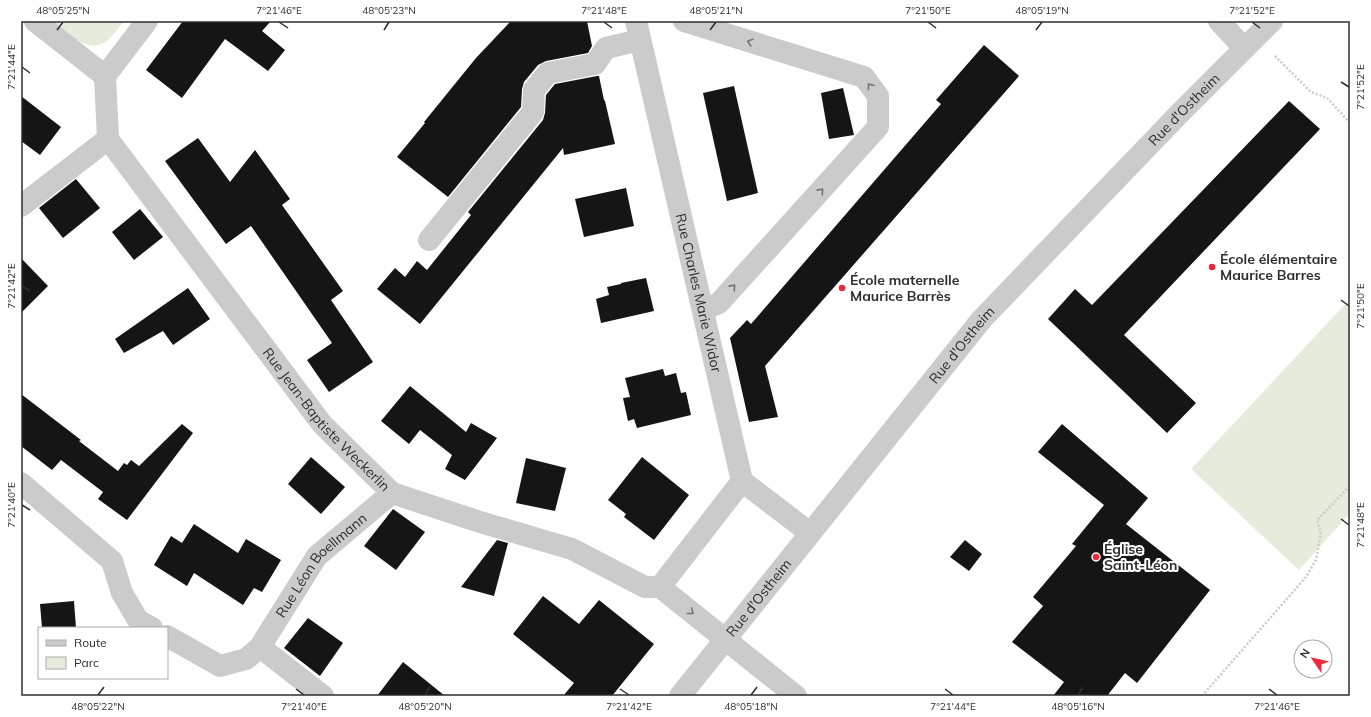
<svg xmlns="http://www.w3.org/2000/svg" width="1371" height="717" font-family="Mulish,sans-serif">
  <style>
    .green { fill: #e5ecdb }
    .building { fill: #151515 }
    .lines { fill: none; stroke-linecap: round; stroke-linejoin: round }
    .path { stroke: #cbcbcb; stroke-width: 2.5; stroke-dasharray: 2 2; stroke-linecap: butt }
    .minor { stroke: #cbcbcb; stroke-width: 22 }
    .oneway { stroke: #757575 }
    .ticks { fill: none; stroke: #2e2e2e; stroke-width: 1.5 }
    .poi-dot { fill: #ed283b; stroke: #fff; stroke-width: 1.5 }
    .labels { text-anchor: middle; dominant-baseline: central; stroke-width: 4; stroke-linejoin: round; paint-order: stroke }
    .street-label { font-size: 14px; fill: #2e2e2e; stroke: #fff }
    .poi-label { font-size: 14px; font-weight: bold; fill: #2e2e2e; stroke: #fff; text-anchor: start }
    .neatline { fill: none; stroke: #2e2e2e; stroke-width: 1.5 }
    .ticks-label { font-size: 10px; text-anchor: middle; fill: #2e2e2e }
  </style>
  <rect width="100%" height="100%" fill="#fff"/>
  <g class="green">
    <path d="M51 21H124C119 27 115 33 110 38 91 58 67 33 51 21Z"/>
    <path d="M1350 299V513L1299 570 1191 469Z"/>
  </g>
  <g class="building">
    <path d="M183 21H271L262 31 285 50 268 71 225 39 182 98 146 70Z"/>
    <path d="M511 21H587L592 46 588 53 546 61 538 65 524 82 522 89 521 107 448 197 397 157 425 123 424 122 476 58Z"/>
    <path d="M984 45 1019 76 765 366 778 417 749 422 730 338 747 320 751 324 941 104 936 100Z"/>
    <path d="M597 76H599L604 100 605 101 615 144 564 155 563 148 420 324 377 289 395 268 405 277 417 261 427 270 471 215 468 212 543 120 545 113 546 95 555 84Z"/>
    <path d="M734 86 758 193 727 201 703 93Z"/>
    <path d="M843 88 854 135 829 139 821 93Z"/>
    <path d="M21 96 61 127 40 155 21 141Z"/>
    <path d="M1289 101 1320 129 1124 335 1196 403 1167 433 1048 319 1075 289 1092 305Z"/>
    <path d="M198 138 230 182 255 150 290 199 282 205 343 291 331 300 373 362 329 392 307 360 332 343 251 226 226 244 165 161Z"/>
    <path d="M76 179 100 208 63 238 39 208Z"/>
    <path d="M626 188 634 226 584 237 575 199Z"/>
    <path d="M140 209 163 237 134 260 112 232Z"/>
    <path d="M21 258 48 286 21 313Z"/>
    <path d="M646 278 654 311 601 323 596 299 609 295 607 287 621 284V283Z"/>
    <path d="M188 288 210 319 173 345 163 331 124 353 115 339Z"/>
    <path d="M663 369 665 376 676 373 681 393 686 392 691 415 637 428 634 419 628 421 623 398 630 397 625 378Z"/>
    <path d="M410 386 466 432 471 423 497 438 465 480 445 469 452 455 420 430 409 444 381 421Z"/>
    <path d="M21 394 81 440 79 441 118 471 124 463 127 465 131 460 139 466 182 424 193 433 127 520 98 499 103 492 61 460 52 470 21 446Z"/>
    <path d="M1062 424 1148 498 1126 524 1210 590 1137 683 1125 673 1107 696H1053L1064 682 1012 642 1043 606 1033 597 1076 546 1072 544 1104 505 1038 452Z"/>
    <path d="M311 457 345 487 321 514 288 484Z"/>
    <path d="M642 457 689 495 654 540 624 517 626 514 608 500Z"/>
    <path d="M526 458 566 468 555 511 516 503Z"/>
    <path d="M393 509 425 532 396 570 364 546Z"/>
    <path d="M194 524 238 553 246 539 281 560 262 592 254 588 243 605 194 573 187 586 154 565 171 536 182 543Z"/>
    <path d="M497 540 508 543 494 596 461 587Z"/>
    <path d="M965 540 982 554 969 571 950 557Z"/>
    <path d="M543 596 579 624 599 600 654 644 612 696H563L574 683 513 634Z"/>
    <path d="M74 601 76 628H42L40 604Z"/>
    <path d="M308 618 343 643 320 676 284 648Z"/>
    <path d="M403 662 445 696H377Z"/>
  </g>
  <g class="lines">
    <g class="path">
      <path d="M1275 56 1311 92 1327 98 1350 123"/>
      <path d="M1202 696 1306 577 1316 560 1321 533 1317 520 1350 486"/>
    </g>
    <g class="minor">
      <path d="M35 21 105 76 147 21"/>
      <path id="s1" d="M636 21 742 481 810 533"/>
      <path d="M684 21 864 77 878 96V127L719 303 703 310"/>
      <path d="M1219 21 1244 48"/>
      <path id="s2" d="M105 76 108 139 322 424 392 493 480 522 572 549 645 587H660L796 696"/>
      <path d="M21 206 108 139"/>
      <path d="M429 240 533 112 534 90 548 73 595 64 606 48 640 40"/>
      <path d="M21 483 112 561 122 593 138 620 152 628"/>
      <path d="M660 587 742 481"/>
      <path d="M167 636 220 666 246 659 260 647 323 696"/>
      <path id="s3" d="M260 647 317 556 392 493"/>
      <path id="s4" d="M680 696 982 319 1179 114 1272 21"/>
    </g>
  </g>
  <defs><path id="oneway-chevron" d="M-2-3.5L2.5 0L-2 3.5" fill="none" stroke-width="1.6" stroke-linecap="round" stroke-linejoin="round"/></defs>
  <g class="oneway">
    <use href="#oneway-chevron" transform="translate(750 42) rotate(-163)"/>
    <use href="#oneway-chevron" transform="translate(870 86) rotate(-127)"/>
    <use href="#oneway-chevron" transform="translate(821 191) rotate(-48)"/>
    <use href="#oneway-chevron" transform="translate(733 287) rotate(-48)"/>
    <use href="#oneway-chevron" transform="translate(691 612) rotate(39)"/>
  </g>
  <path class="ticks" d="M279 22 288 28M604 22 612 28M928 22 936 28M1252 22 1260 28M57 30 63 22M384 30 389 22M710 30 716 22M1036 30 1042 22M22 67 30 73M1341 82 1349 87M22 286 30 291M1341 300 1349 306M22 505 30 510M1341 519 1349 525M296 689 304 695M620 689 629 695M945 689 953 695M1269 689 1277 695M98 695 104 687M425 695 430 687M751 695 757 687M1078 695 1083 687"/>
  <g class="poi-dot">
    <circle cx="1212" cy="267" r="4"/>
    <circle cx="842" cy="288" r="4"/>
    <circle cx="1096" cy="557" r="4"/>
  </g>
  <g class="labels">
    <g class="street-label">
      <text stroke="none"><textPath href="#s4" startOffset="774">Rue d'Ostheim</textPath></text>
      <text stroke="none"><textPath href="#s1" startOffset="279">Rue Charles Marie Widor</textPath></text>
      <text stroke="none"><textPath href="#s4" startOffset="450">Rue d'Ostheim</textPath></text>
      <text stroke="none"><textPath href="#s2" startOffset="419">Rue Jean-Baptiste Weckerlin</textPath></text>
      <text stroke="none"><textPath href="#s3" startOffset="103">Rue Léon Boellmann</textPath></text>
      <text stroke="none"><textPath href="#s4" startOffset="126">Rue d'Ostheim</textPath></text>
    </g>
    <g class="poi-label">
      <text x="1220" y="259">École élémentaire<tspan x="1220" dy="16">Maurice Barres</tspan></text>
      <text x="850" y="280">École maternelle<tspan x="850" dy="16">Maurice Barrès</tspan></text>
      <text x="1104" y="549">Église<tspan x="1104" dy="16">Saint-Léon</tspan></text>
    </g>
  </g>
  <rect width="1371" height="717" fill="none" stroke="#ffffff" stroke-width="44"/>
  <rect x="38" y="627" width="130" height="52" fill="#ffffff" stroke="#ababab"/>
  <rect x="46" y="640" width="20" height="6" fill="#cbcbcb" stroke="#ababab"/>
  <text x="74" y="647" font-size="12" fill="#2e2e2e">Route</text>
  <rect x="46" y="657" width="20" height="12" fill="#e5ecdb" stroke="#ababab"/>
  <text x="74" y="667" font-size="12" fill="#2e2e2e">Parc</text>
  <g transform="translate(1313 659) rotate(304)"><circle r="19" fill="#ffffff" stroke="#ababab"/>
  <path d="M0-3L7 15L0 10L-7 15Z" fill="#ed283b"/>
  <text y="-6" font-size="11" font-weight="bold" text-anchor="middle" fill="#2e2e2e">N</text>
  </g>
  <rect x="22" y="22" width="1327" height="673" class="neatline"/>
  <g class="ticks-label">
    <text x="63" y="14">48°05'25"N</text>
    <text x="279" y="14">7°21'46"E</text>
    <text x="389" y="14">48°05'23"N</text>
    <text x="604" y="14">7°21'48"E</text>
    <text x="716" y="14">48°05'21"N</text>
    <text x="928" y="14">7°21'50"E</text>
    <text x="1042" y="14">48°05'19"N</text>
    <text x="1252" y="14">7°21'52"E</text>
    <text transform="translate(11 67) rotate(-90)" y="4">7°21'44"E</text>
    <text transform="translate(1360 87) rotate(-90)" y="4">7°21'52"E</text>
    <text transform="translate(11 286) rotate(-90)" y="4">7°21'42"E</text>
    <text transform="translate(1360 306) rotate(-90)" y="4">7°21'50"E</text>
    <text transform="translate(11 505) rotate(-90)" y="4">7°21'40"E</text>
    <text transform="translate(1360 525) rotate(-90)" y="4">7°21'48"E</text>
    <text x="98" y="710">48°05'22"N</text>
    <text x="304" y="710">7°21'40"E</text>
    <text x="425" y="710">48°05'20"N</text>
    <text x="629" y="710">7°21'42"E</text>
    <text x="751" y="710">48°05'18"N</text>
    <text x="953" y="710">7°21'44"E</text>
    <text x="1078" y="710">48°05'16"N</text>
    <text x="1277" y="710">7°21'46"E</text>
  </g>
</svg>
